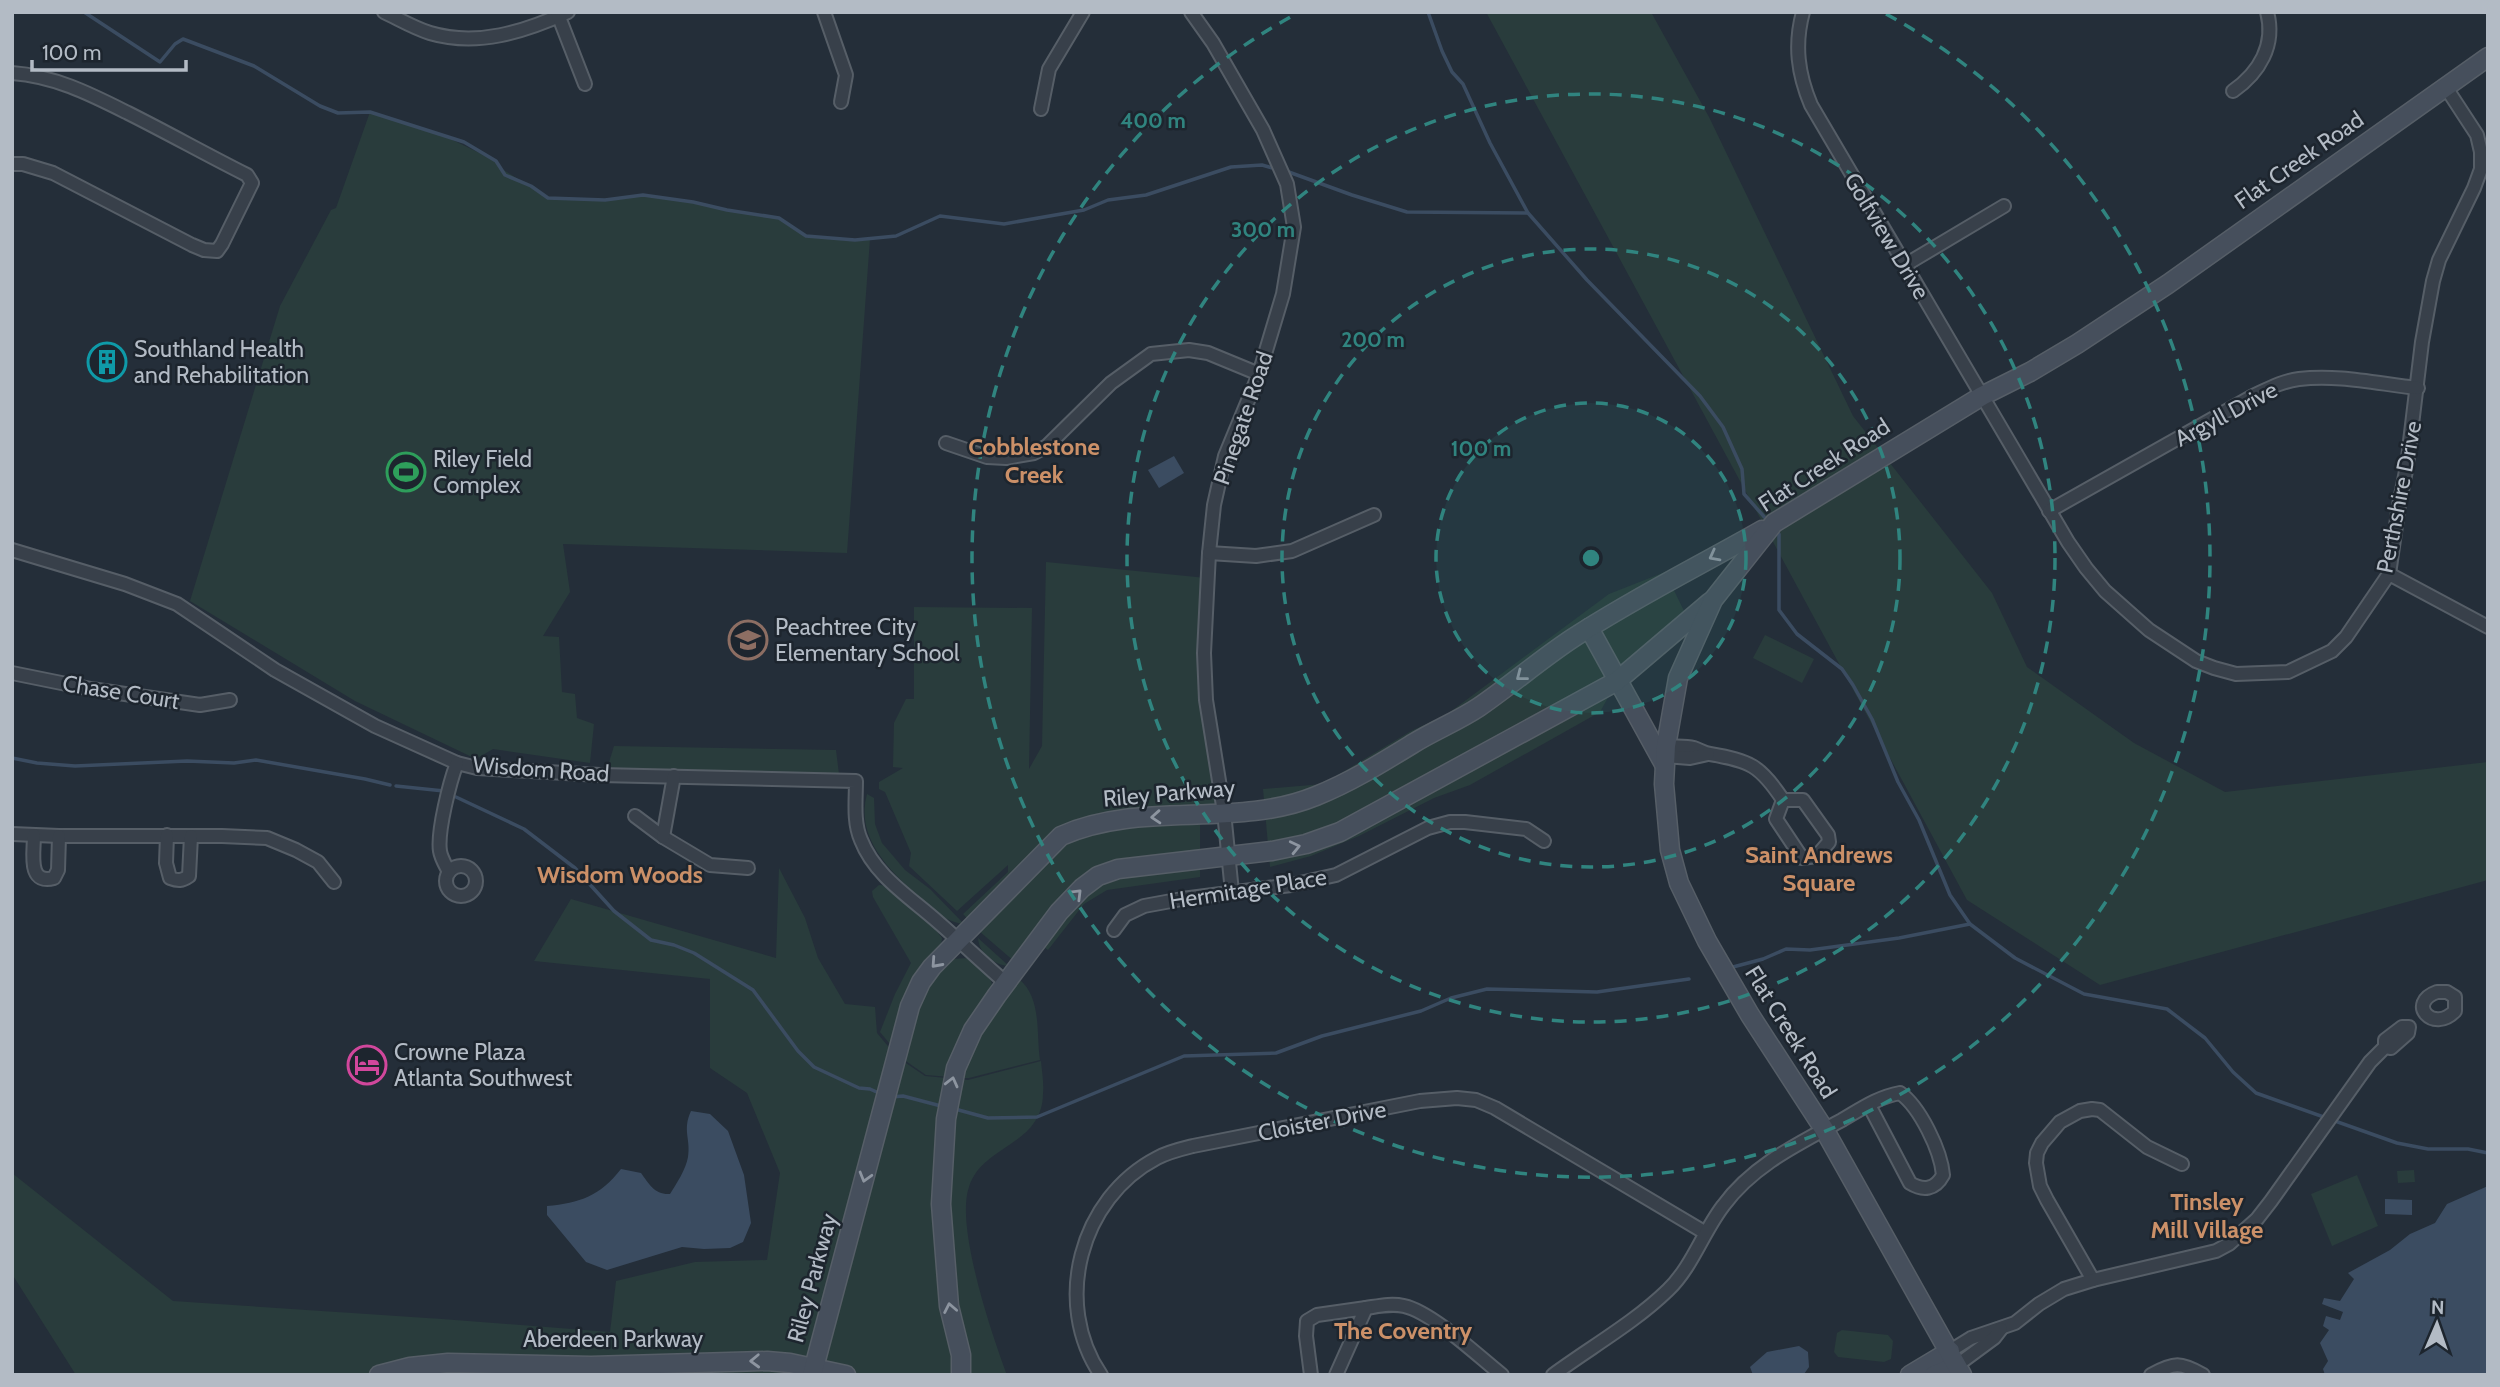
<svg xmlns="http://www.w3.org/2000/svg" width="2500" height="1387" font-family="Cabin,sans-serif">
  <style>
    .green { fill: #293c3c }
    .water { fill: #3b4c61 }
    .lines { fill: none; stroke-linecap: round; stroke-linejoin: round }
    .stream { stroke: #3b4c61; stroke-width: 3.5 }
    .street-casing { stroke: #565e67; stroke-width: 16 }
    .secondary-casing { stroke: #565e67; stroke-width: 21 }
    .street { stroke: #38404a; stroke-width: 12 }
    .secondary { stroke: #464f5c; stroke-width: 18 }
    .oneway { stroke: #8d95a0 }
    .ring { fill: none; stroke: #30847f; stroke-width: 3.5; stroke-dasharray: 12 9 }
    .labels { text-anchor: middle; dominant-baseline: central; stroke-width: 5; stroke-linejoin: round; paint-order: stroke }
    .street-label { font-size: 23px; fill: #b3bbc5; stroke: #1d252e }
    .poi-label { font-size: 23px; fill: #b3bbc5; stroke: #1d252e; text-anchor: start }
    .neighbourhood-label { font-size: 24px; font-weight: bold; fill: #cb9068; stroke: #1d252e }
    .centre { fill: #30847f; stroke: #1d252e; stroke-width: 3.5 }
    .ring-label { font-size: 21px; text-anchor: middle; font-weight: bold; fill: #30847f; stroke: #1d252e; stroke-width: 5; stroke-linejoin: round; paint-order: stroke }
  </style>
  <rect width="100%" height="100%" fill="#242e39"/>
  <g class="green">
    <path d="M1486 12H1651L1709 117 1853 416 1992 593 2027 667 2134 743 2225 792 2488 762V880L2100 985 1967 900Z"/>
    <path d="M370 112 434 131 496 161 502 169 548 198 605 200 643 195 693 202 727 210 779 218 806 236 855 240 870 239 847 553 563 544 570 592 543 636 559 637 562 692 575 694 577 718 594 724 590 763 493 749 476 759 355 701 190 601 280 306 331 210 336 208Z"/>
    <path d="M1046 562 1206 578V685L1224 812 1200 813V877L1107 890 1084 904 1048 950 1035 941 1015 962 979 931 963 914 1008 872V865L957 911 909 866 911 853 885 792 879 789V782L903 768 893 767 894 723 906 699H914V607L1032 608 1029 769 1042 746Z"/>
    <path d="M1665 572 1685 613 1617 681 1600 712 1470 785 1434 798 1359 836 1311 856 1270 867 1263 789 1323 784 1411 731 1446 715 1609 594Z"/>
    <path d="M1765 635 1814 659 1802 683 1753 658Z"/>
    <path d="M614 746 836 750 839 774 607 769Z"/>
    <path d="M867 794 874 798 875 824 882 843 905 870 930 889 964 924C945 922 932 909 918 896 889 870 855 837 867 794Z"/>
    <path d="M779 868 805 918 818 958 845 1004 875 1007 877 1033 897 1057 925 1076 968 1080 1041 1061C1042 1072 1044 1083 1043 1094 1042 1146 982 1145 969 1187 955 1226 992 1335 1007 1375H76L12 1274V1173L173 1301 442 1319 610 1332 616 1281 695 1262 767 1260 780 1173 747 1093 710 1068V979L534 961 571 899 776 958Z"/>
    <path d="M879 885 889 886 935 929 942 938 940 953 895 1050 880 1032 895 994 911 963 873 897 872 891Z"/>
    <path d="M978 938 1009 966C994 965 979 954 978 938Z"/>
    <path d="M969 958C985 972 995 975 992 998L950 1077 926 1075 900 1057C914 1015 920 993 950 959Z"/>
    <path d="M1019 979C1042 998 1036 1033 1040 1060L969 1078H960L979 1035Z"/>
    <path d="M2414 1170 2415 1182 2398 1183 2397 1171Z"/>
    <path d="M2357 1175 2378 1226 2332 1246 2311 1194Z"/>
    <path d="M1842 1330 1888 1335 1893 1341 1891 1359 1884 1362 1838 1357 1834 1352 1837 1333Z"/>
  </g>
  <g class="water">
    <path d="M1174 456 1184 473 1159 488 1148 470Z"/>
    <path d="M691 1111 710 1114 728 1131 744 1175 751 1223 743 1242 730 1248 704 1249 682 1247 607 1270 586 1262 547 1215V1206C580 1203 600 1196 621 1169L641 1173C649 1184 655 1195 670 1194 677 1183 686 1169 688 1157 691 1139 682 1130 691 1111Z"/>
    <path d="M2488 1186V1375H2325L2323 1369 2328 1361 2320 1343 2329 1330 2323 1326 2326 1316 2340 1320 2343 1312 2322 1304 2324 1298 2340 1301 2354 1279 2348 1273 2390 1250 2410 1234 2435 1223 2447 1204Z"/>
    <path d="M2385 1199 2412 1200V1215L2385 1214Z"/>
    <path d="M1799 1346 1808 1352 1809 1367 1804 1374 1753 1375 1750 1367 1767 1352Z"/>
  </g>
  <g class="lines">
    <g class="stream">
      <path d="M84 12 160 62 175 44 183 39 254 66 320 106 338 113 370 112 464 142 496 161 505 175 531 186 548 198 605 200 643 195 693 202 727 210 779 218 806 236 855 240 896 236 940 216 1004 224 1084 210 1108 200 1146 195 1231 167 1262 165 1276 169"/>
      <path d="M1428 12 1442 51 1452 72 1463 84 1490 143 1528 213 1587 280 1700 396 1723 427 1742 469 1744 494 1767 520"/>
      <path d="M1286 171 1352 195 1407 212 1528 213"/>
      <path d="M1779 534V610L1797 634 1842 669 1853 685 1872 719 1898 782 1919 820 1950 895 1970 924 2015 958 2084 994 2167 1009 2205 1038 2233 1072 2256 1093 2397 1143 2428 1149H2468L2488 1153"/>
      <path d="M12 758 37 763 75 766 187 761 234 763 256 760 365 779 390 785"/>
      <path d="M396 786 444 791"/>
      <path d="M456 797 524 829 575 868 614 911 651 940 674 945 694 953 753 990 798 1051 814 1067 859 1088 870 1089 881 1094"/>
      <path d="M1733 967 1763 959 1786 949 1810 950 1899 938 1970 924"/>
      <path d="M891 1097 903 1096 941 1106"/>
      <path d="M955 1109 988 1118 1037 1117 1184 1056 1276 1053 1322 1036 1421 1011 1451 998 1487 989 1597 992 1689 979"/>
    </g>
    <defs>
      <g id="street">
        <path d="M384 12C399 19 414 28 430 33 477 47 524 32 568 12"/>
        <path d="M557 12 585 84"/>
        <path d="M824 12 846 75 841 102"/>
        <path d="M1191 12 1213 43 1263 130 1287 184 1294 227 1283 294 1259 374 1225 456 1214 505 1209 553 1204 653 1206 700 1224 812 1232 892"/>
        <path d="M1803 12C1794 45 1798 74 1811 105L2068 542 2086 568 2105 591 2149 630 2196 661 2214 668 2236 674 2288 672 2332 651 2346 637 2389 574 2399 505 2407 466 2422 342 2433 281 2439 260 2474 188 2481 169V152L2477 135 2445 86"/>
        <path d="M12 73C55 76 90 94 128 113 168 133 207 155 247 175L252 183 222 244 217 251 204 250 192 245 53 173 23 164H12"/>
        <path d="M2233 91C2259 73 2276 45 2267 12"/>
        <path d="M1041 109 1049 69 1083 12"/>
        <path d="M1905 265 2004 206"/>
        <path d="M946 443 987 457 1006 458 1034 453 1047 446 1111 383 1151 354 1189 350 1208 353 1259 374"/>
        <path d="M2049 511 2253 396C2268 389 2282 381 2299 379 2338 374 2379 384 2418 388"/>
        <path d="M12 550 125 584 177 604 275 670 375 726 457 763 477 768 600 775 856 781C856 800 853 822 861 840 875 876 910 897 938 922 961 942 983 963 1006 983"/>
        <path d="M1209 553 1256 556 1292 551 1374 515"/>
        <path d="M2389 574 2488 627"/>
        <path d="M12 673 91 689 200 705 230 700"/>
        <path d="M1666 746C1675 747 1685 746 1694 748 1700 750 1704 753 1710 754 1750 761 1760 765 1783 800"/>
        <path d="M1665 756 1690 758 1708 754"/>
        <path d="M1783 800H1803L1828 835 1829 842 1817 856 1802 858 1776 819Z"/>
        <path d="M635 816 663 837 710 865 748 868"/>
        <path d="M12 834 59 836H222L267 838 296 850 318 862 334 882"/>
        <path d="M34 835C34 853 27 885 54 878L58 870 59 836"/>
        <path d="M167 835 166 863 170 878C178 881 182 881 189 876L191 836"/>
        <path d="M663 837 674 776"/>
        <circle cx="461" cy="881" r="15"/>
        <path d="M449 872C446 866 441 858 440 851 437 832 450 781 457 763"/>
        <path d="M1114 930 1125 915 1144 906 1182 899 1291 885 1336 875 1428 828 1450 822H1465L1526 829 1544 841"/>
        <path d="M2437 992H2447L2455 997V1011C2433 1034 2406 1003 2437 992Z"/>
        <path d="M2093 1280 2047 1200 2040 1186 2036 1163 2037 1153 2042 1143 2060 1122 2080 1111 2092 1109 2100 1110 2147 1147 2182 1164"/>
        <path d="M1366 1308C1379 1306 1391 1303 1404 1306 1432 1312 1478 1356 1502 1375"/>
        <path d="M1950 1351 1971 1338 2015 1323 2039 1304 2064 1289 2093 1280 2216 1251 2229 1244 2257 1219 2271 1201 2370 1062 2385 1047V1040L2402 1027H2409L2408 1033 2391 1048 2385 1047"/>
        <path d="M1956 1366 1994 1338 2001 1329"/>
        <path d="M1101 1375C1052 1303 1080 1198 1157 1158 1168 1152 1181 1149 1193 1146L1420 1101 1457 1098 1476 1100 1495 1108 1704 1232"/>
        <path d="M1311 1375 1306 1336 1307 1321 1317 1315 1366 1308 1336 1375"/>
        <path d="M1553 1375C1591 1347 1634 1323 1668 1290 1692 1267 1703 1232 1723 1206 1753 1165 1798 1144 1842 1120 1861 1109 1878 1097 1900 1093 1920 1107 1941 1151 1943 1175 1935 1190 1923 1191 1910 1183L1869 1105"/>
        <path d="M2151 1375C2174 1362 2181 1362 2203 1375"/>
      </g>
      <g id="secondary">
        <path d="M1589 628 1664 764"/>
        <path d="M379 1375 410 1367 448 1363 591 1366 767 1361 790 1363 846 1375"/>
        <path d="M812 1375 910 1006 921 982 932 967 1061 836C1141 800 1236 829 1316 796 1351 782 1383 762 1414 743 1435 730 1458 721 1479 707 1511 685 1541 659 1573 638 1634 598 1699 566 1762 530"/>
        <path d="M961 1375V1355L949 1306 941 1204 946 1119 956 1068 973 1030 997 995 1059 912 1082 888 1098 876 1118 869 1272 851 1306 844 1340 832 1617 681 1710 602"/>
        <path d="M1910 1375 1950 1351"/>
        <path d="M1934 1375 1956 1366"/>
        <path d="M1962 1375 1824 1129 1750 1015 1707 941 1679 883 1670 850 1664 784 1666 746 1678 678 1713 600 1774 523 1982 396 2030 372 2077 344 2168 284 2488 57"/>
      </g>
    </defs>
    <use href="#street" class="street-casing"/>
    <use href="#secondary" class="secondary-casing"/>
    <use href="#street" class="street"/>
    <use href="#secondary" class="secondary"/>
  </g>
  <defs><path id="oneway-chevron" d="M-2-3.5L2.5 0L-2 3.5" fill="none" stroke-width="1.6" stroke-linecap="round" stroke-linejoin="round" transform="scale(1.75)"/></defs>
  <g class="oneway">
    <use href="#oneway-chevron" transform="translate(1714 556) rotate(152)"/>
    <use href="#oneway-chevron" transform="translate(1521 676) rotate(142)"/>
    <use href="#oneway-chevron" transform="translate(1156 817) rotate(176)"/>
    <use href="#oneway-chevron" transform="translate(1295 847) rotate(-13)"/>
    <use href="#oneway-chevron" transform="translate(1077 894) rotate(-45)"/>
    <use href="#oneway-chevron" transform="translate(936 963) rotate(132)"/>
    <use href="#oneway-chevron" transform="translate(952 1082) rotate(-76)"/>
    <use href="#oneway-chevron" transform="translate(865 1177) rotate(106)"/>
    <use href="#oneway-chevron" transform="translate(950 1308) rotate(-101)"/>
    <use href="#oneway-chevron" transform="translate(755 1361) rotate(178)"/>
  </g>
  <circle cx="1591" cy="558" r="155" fill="#30847f" fill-opacity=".12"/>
  <g class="ring">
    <circle cx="1591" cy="558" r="155"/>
    <circle cx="1591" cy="558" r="309"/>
    <circle cx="1591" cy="558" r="464"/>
    <path d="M1886 14A619 619 0 1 1 1296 14"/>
  </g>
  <defs>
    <symbol id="building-ring" viewBox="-11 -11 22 22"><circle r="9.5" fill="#1d252e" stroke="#0f9aa8" stroke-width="1.5"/><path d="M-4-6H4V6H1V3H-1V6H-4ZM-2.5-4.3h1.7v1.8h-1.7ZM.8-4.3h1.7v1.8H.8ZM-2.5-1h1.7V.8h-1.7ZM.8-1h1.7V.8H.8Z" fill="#0f9aa8"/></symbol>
    <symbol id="stadium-ring" viewBox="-11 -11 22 22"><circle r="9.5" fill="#1d252e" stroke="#2e9e5b" stroke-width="1.5"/><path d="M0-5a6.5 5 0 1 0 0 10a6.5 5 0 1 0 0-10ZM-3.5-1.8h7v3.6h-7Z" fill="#2e9e5b"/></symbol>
    <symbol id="school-ring" viewBox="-11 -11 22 22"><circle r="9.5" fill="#1d252e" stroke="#8d6e63" stroke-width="1.5"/><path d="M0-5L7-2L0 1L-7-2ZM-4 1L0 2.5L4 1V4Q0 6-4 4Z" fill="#8d6e63"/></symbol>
    <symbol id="hotel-ring" viewBox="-11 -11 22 22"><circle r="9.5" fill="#1d252e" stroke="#d1479c" stroke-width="1.5"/><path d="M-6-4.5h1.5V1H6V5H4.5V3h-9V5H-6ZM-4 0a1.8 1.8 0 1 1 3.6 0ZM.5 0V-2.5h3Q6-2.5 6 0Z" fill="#d1479c"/></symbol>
  </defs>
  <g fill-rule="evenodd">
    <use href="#building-ring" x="85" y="340" width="44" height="44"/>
    <use href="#stadium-ring" x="384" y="450" width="44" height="44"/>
    <use href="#school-ring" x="726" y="618" width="44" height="44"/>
    <use href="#hotel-ring" x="345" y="1043" width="44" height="44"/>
  </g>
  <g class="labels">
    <g class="street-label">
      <text transform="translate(2299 160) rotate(-35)">Flat Creek Road</text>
      <text transform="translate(1887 236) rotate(59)">Golfview Drive</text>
      <text transform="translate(2226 414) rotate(-28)">Argyll Drive</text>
      <text transform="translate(1243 418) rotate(-71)">Pinegate Road</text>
      <text transform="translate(1824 465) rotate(-33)">Flat Creek Road</text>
      <text transform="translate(2399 497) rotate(-79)">Perthshire Drive</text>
      <text transform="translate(121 692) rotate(9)">Chase Court</text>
      <text transform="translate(541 769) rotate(4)">Wisdom Road</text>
      <text transform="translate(1169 793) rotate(-5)">Riley Parkway</text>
      <text transform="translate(1248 889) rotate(-9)">Hermitage Place</text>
      <text transform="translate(1791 1032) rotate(58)">Flat Creek Road</text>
      <text transform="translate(1322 1121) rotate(-11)">Cloister Drive</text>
      <text transform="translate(812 1278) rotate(-75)">Riley Parkway</text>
      <text x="613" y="1339">Aberdeen Parkway</text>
    </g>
    <g class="poi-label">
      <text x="134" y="349">Southland Health<tspan x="134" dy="26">and Rehabilitation</tspan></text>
      <text x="433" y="459">Riley Field<tspan x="433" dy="26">Complex</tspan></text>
      <text x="775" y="627">Peachtree City<tspan x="775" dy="26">Elementary School</tspan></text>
      <text x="394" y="1052">Crowne Plaza<tspan x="394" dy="26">Atlanta Southwest</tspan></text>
    </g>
    <g class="neighbourhood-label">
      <text x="1034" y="446">Cobblestone<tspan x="1034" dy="28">Creek</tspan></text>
      <text x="1819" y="854">Saint Andrews<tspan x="1819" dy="28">Square</tspan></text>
      <text x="620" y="874">Wisdom Woods</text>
      <text x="2207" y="1201">Tinsley<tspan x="2207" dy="28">Mill Village</tspan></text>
      <text x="1403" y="1330">The Coventry</text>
    </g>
  </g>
  <circle cx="1591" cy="558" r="10" class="centre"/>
  <g class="ring-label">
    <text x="1153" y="128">400 m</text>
    <text x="1263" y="237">300 m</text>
    <text x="1373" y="347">200 m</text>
    <text x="1481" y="456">100 m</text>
  </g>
  <rect width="2500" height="1387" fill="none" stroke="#b3bbc5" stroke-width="28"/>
  <g transform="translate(2437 1324) rotate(2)" stroke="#1d252e" stroke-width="5" paint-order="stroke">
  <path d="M0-5L12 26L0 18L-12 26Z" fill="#b3bbc5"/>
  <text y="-10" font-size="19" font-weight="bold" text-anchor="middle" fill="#b3bbc5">N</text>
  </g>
  <path d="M32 60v10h154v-10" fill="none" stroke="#b3bbc5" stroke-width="3.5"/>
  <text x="42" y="60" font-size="21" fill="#b3bbc5" stroke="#1d252e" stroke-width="5" paint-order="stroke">100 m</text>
</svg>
